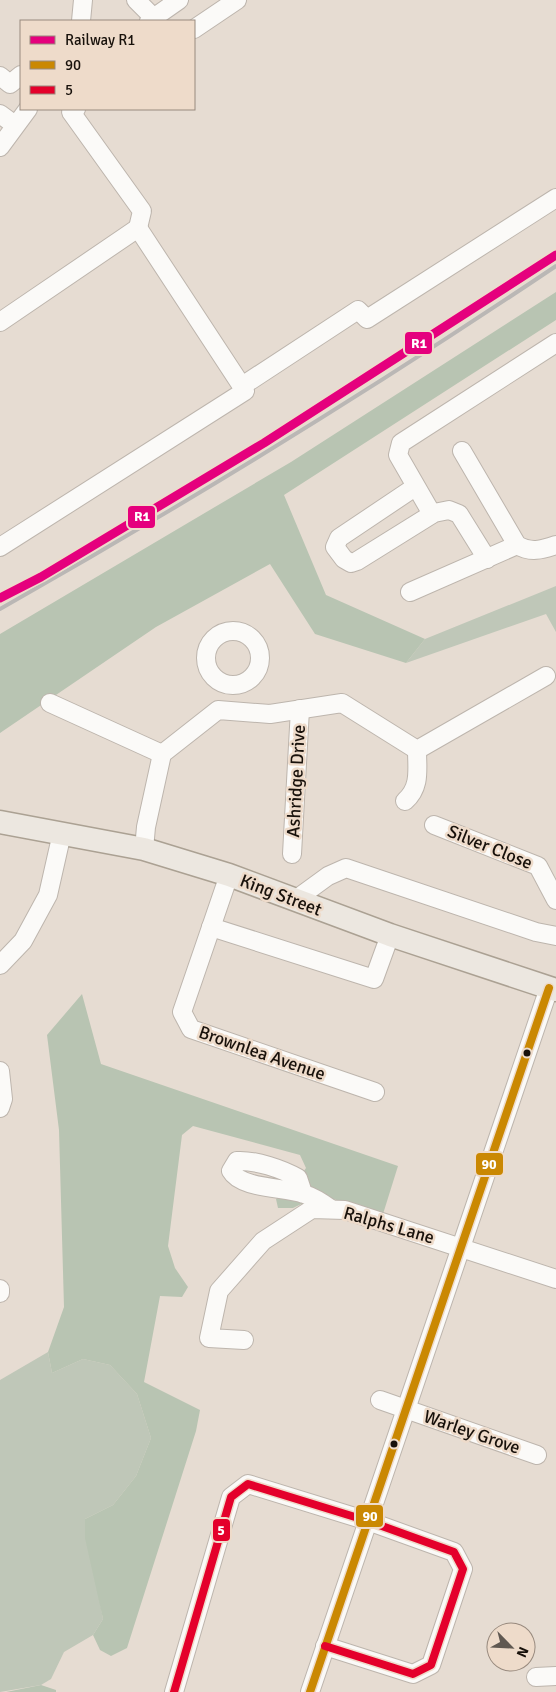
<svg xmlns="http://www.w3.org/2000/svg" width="556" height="1692" font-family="Signika,sans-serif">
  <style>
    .green { fill: #bfc7b8 }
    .forest { fill: #b8c4b2 }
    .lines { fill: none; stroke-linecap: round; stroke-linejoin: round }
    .minor-casing { stroke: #bdb5ad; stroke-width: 20 }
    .major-casing { stroke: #aba193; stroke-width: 25 }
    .minor { stroke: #fbfaf8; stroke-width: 18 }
    .major { stroke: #ece7e0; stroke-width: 22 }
    .rail { stroke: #bab7b5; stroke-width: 4 }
    .bus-1-casing { stroke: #eedbca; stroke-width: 11 }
    .bus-2-casing { stroke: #eedbca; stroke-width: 11 }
    .bus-1 { stroke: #ca8802; stroke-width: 8 }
    .bus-2 { stroke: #e4002b; stroke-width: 8 }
    .rail-1-casing { stroke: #eedbca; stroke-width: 12 }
    .rail-1 { stroke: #e5007d; stroke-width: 9 }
    .bus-dot { fill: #18110b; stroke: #eedbca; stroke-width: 2 }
    .labels { text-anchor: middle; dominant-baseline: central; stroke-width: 5; stroke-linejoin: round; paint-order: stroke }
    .street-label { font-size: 18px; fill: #18110b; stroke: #eedbca }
    .line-badge { stroke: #eedbca; stroke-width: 2 }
    .badge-label { font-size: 14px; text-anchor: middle; font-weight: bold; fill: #fff }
  </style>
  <rect width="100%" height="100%" fill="#e6dcd2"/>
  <g class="green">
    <path d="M556 586V632L546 614 406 663 425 639Z"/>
    <path d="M48 1352 52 1373 83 1359 110 1365 137 1394 151 1438 136 1476 113 1505 85 1519 103 1619 93 1635 64 1652 51 1679 41 1685 0 1692V1380Z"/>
  </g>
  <g class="forest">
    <path d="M556 292V320L284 495 326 595 425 639 406 663 315 634 270 564 156 627 0 733V634L291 462Z"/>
    <path d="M82 994 101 1064 398 1166 383 1214 320 1195 293 1208H278L276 1199 295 1184 306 1168 300 1155 193 1126 182 1135 168 1246 175 1268 188 1287 182 1297 160 1296 144 1382 200 1410 196 1431 127 1648 111 1656 100 1650 93 1635 103 1619 85 1538V1519L113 1505 136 1476 151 1438 137 1394 110 1365 83 1359 52 1373 48 1352 64 1307 59 1130 47 1035Z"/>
    <path d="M41 1685 56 1690V1692H6Z"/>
  </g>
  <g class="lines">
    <defs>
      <g id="minor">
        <path d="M136 0 154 18"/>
        <path d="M81 21 83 0"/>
        <path d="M149 21 179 0"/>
        <path d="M194 29 237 0"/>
        <path d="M0 76 10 84 21 75"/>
        <path d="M76 109 71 112 142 211 138 228"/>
        <path d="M0 114 15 125"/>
        <path d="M0 147 28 109"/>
        <path d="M0 322 138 228 245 391 0 547"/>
        <path d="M242 386 358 310 367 319 556 198"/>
        <path d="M462 451 517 545C530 553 542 550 556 545"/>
        <path d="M415 487 339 538 335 547 344 559 351 563 357 561 434 513 449 510 459 514 487 559"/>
        <path d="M432 514 398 455 401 443 556 343"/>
        <path d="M410 592 517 545"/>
        <circle cx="233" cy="658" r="27"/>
        <path d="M50 703 162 754"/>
        <path d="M405 801C421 787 417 769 417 750"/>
        <path d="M434 825 538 866 556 900"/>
        <path d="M144 849 146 827 162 754 218 710 270 714 342 703 417 750 546 676"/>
        <path d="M292 854 300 709"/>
        <path d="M229 875 182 1012 191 1029 375 1092"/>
        <path d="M295 900 328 876 346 868 536 932 556 936"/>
        <path d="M211 927 374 979 390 935"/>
        <path d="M0 965 23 941 48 895 62 833"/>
        <path d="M0 1071 3 1099 0 1108"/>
        <path d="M303 1193 298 1178C282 1169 256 1160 237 1161L231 1171C241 1189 285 1187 304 1194 314 1197 323 1203 331 1209"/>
        <path d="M0 1289V1293"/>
        <path d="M244 1340 209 1338 219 1291 263 1241 312 1209 345 1210 556 1279"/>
        <path d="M380 1400 537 1455"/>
        <path d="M536 1677 556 1676"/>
        <path d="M174 1692 231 1497 248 1484 368 1521 454 1552 463 1569 431 1665 413 1674 325 1646"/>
        <path d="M310 1692 549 988"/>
      </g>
      <path id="major" d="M0 822 144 849 229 875 390 935 556 990"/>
    </defs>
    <use href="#minor" class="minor-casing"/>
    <use href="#major" class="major-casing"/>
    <use href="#minor" class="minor"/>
    <use href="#major" class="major"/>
    <path class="rail" d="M0 609C189 502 376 387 556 266"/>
    <defs>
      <path id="bus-1" d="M310 1692 549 988"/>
      <path id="bus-2" d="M174 1692 231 1497 248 1484 368 1521 454 1552 463 1569 431 1665 413 1674 325 1646"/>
    </defs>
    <use href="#bus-1" class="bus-1-casing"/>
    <use href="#bus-2" class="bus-2-casing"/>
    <use href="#bus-1" class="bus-1"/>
    <use href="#bus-2" class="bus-2"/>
    <defs>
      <path id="rail-1" d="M0 598 41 577 264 443 556 255"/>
    </defs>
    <use href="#rail-1" class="rail-1-casing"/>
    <use href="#rail-1" class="rail-1"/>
  </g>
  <g class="bus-dot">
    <circle cx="527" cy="1053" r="4.5"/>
    <circle cx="394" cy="1444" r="4.5"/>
  </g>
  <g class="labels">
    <g class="street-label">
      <text transform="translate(296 781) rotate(-87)">Ashridge Drive</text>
      <text transform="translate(490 847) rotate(22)">Silver Close</text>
      <text transform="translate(281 895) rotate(21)">King Street</text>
      <text transform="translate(262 1053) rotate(19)">Brownlea Avenue</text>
      <text transform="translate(389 1225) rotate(16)">Ralphs Lane</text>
      <text transform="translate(472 1432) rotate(19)">Warley Grove</text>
    </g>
  </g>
  <g class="line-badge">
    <rect x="404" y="331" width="29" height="24" rx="5" fill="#e5007d"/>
    <rect x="127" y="505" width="29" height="24" rx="5" fill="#e5007d"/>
    <rect x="475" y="1152" width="29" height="24" rx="5" fill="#ca8802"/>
    <rect x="355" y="1504" width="29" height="24" rx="5" fill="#ca8802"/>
    <rect x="212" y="1518" width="19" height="24" rx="5" fill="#e4002b"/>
  </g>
  <g class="badge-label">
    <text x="419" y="348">R1</text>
    <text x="142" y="521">R1</text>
    <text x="489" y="1169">90</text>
    <text x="370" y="1521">90</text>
    <text x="221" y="1535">5</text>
  </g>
  <rect x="20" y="20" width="175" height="90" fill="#eedbca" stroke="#988a7e"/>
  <rect x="30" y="36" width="25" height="8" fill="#e5007d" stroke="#988a7e"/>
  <text x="65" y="45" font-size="15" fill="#18110b">Railway R1</text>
  <rect x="30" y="61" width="25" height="8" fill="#ca8802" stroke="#988a7e"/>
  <text x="65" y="70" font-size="15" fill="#18110b">90</text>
  <rect x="30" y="86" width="25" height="8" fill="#e4002b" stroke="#988a7e"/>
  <text x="65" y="95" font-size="15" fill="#18110b">5</text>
  <g transform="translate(511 1647) rotate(114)"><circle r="24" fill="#eedbca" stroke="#988a7e"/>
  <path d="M0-4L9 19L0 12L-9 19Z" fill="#605851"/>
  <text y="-8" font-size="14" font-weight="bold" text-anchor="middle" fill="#18110b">N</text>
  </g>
</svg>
